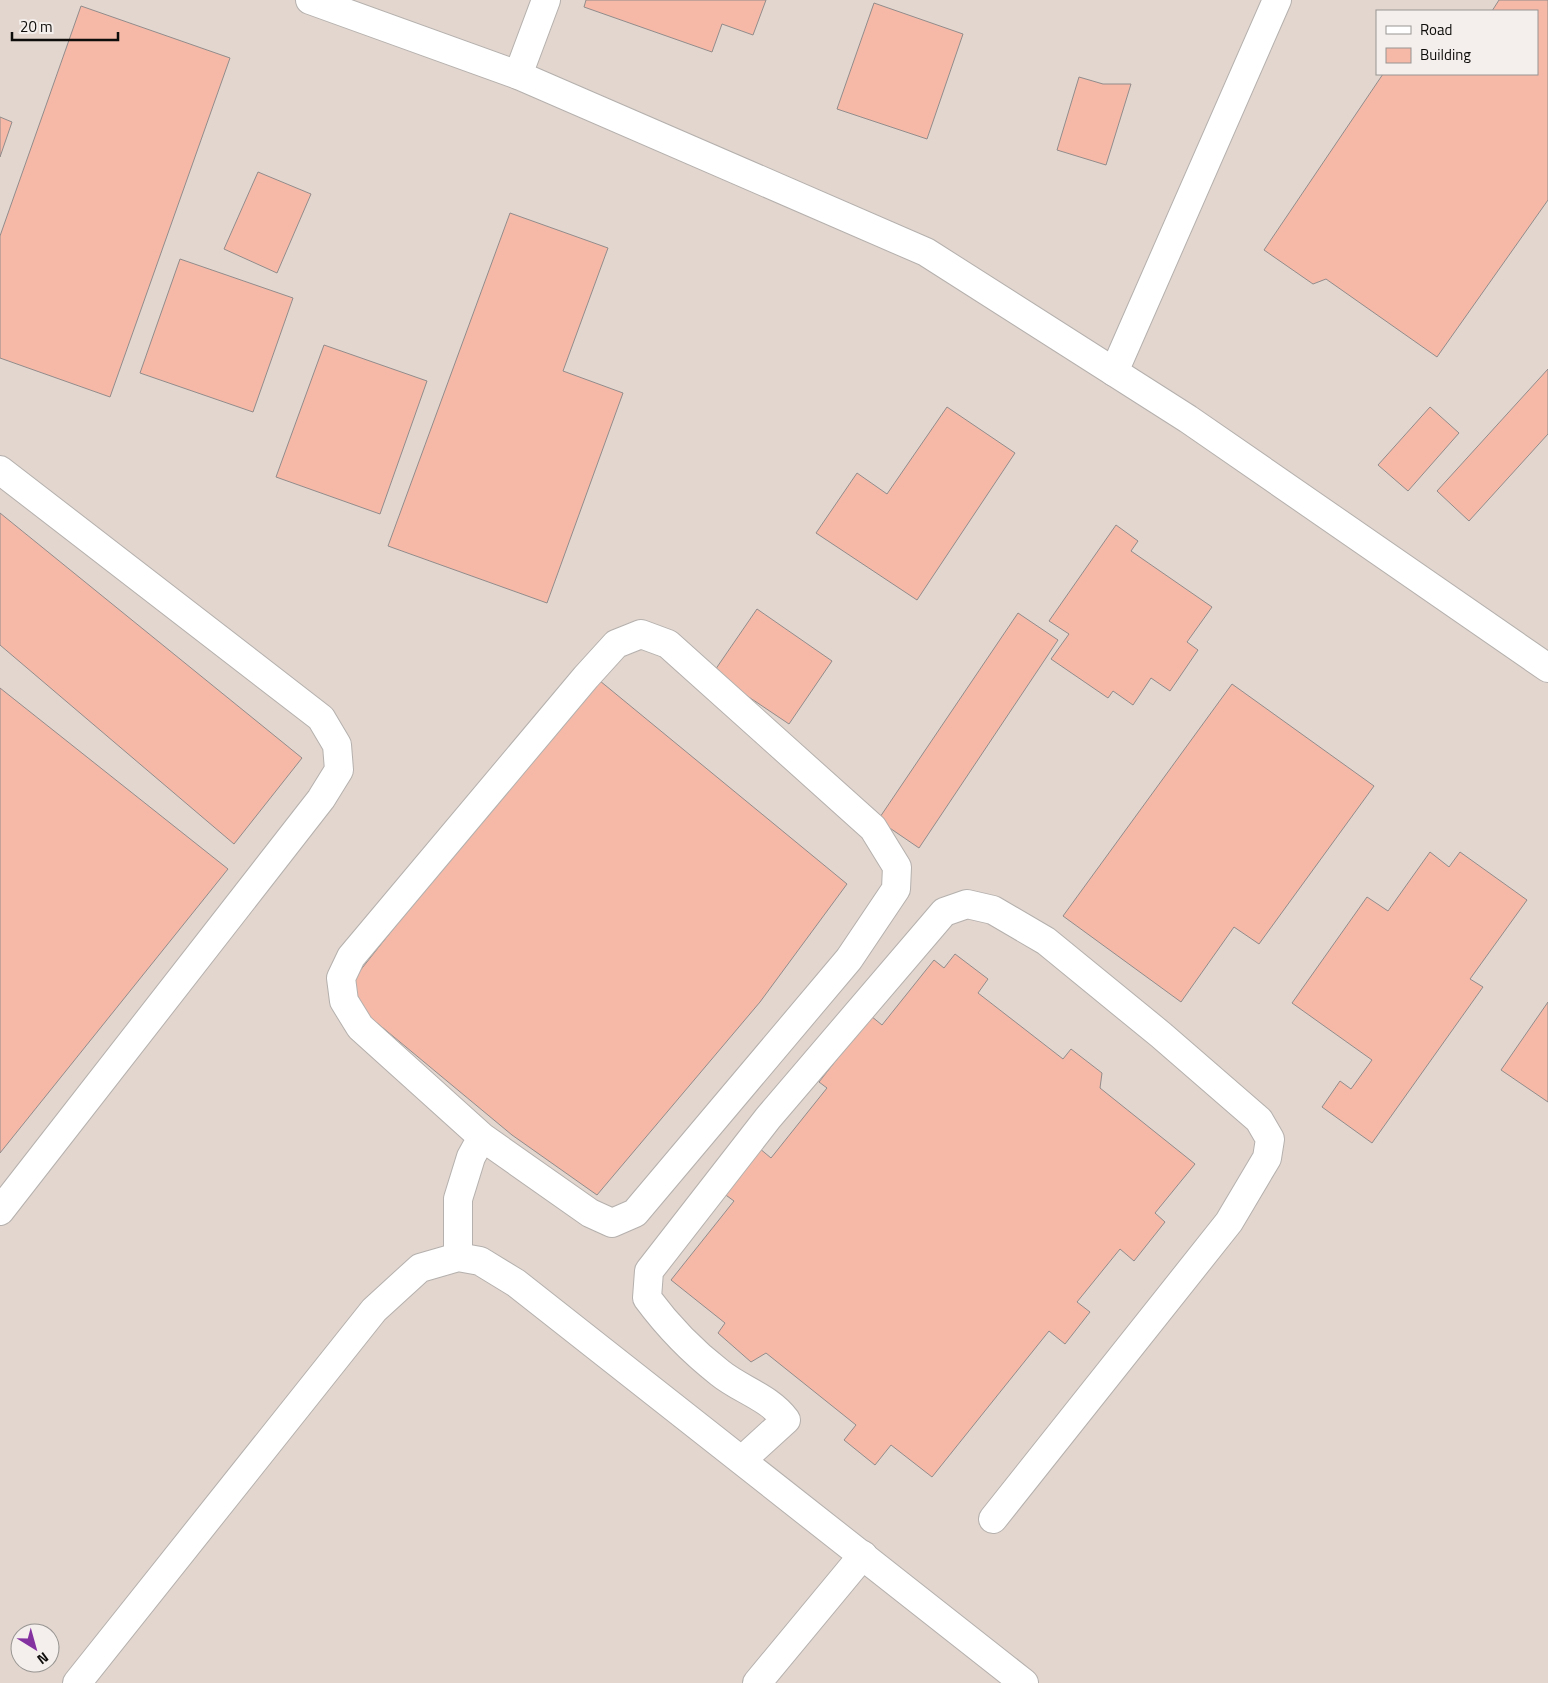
<svg xmlns="http://www.w3.org/2000/svg" width="1548" height="1683" font-family="'Titillium Web',sans-serif">
  <style>
    .built { fill: #e2d6cf; fill-rule: evenodd }
    .building { fill: #f6b9a8; stroke: #928c8b }
    .lines { fill: none; stroke-linecap: round; stroke-linejoin: round }
    .minor-casing { stroke: #b5b0ad; stroke-width: 30 }
    .minor { stroke: #fff; stroke-width: 28 }
  </style>
  <rect width="100%" height="100%" fill="#e7e2df"/>
  <path class="built" d="M0 0H1548V1683H0ZM1377 11H1537V74H1377ZM20 1633H50V1663H20Z"/>
  <g class="building">
    <path d="M586 0H766L753 35 722 24 712 52 584 7Z"/>
    <path d="M1499 0H1548V200L1437 357 1326 279 1313 284 1264 250 1383 74H1537V11H1492Z"/>
    <path d="M874 3 963 34 927 139 837 109Z"/>
    <path d="M81 6 230 58 110 397 0 358V236Z"/>
    <path d="M1079 77 1103 84H1131L1106 165 1057 150Z"/>
    <path d="M0 117 12 122 0 157Z"/>
    <path d="M258 172 311 194 277 273 224 249Z"/>
    <path d="M510 213 608 248 563 371 623 393 547 603 388 546Z"/>
    <path d="M180 259 293 298 253 412 140 373Z"/>
    <path d="M324 345 427 381 380 514 276 477Z"/>
    <path d="M1548 369V434L1469 521 1437 491Z"/>
    <path d="M947 407 1015 453 917 600 816 533 857 473 887 494Z"/>
    <path d="M1430 407 1459 433 1408 491 1378 465Z"/>
    <path d="M0 513 302 758 234 844 0 645Z"/>
    <path d="M1116 525 1138 541 1131 551 1212 607 1187 642 1198 650 1170 691 1151 678 1133 705 1113 691 1108 698 1051 659 1069 634 1049 621Z"/>
    <path d="M757 609 832 661 789 724 713 673Z"/>
    <path d="M1018 613 1058 640 919 848 878 820Z"/>
    <path d="M594 676 847 884 760 1002 597 1195 512 1135 347 998 351 982Z"/>
    <path d="M1232 684 1374 786 1259 944 1234 927 1181 1002 1063 916Z"/>
    <path d="M0 688 228 869 0 1153Z"/>
    <path d="M1430 852 1449 867 1460 852 1527 900 1470 979 1483 987 1372 1143 1322 1107 1340 1081 1351 1089 1372 1060 1292 1003 1367 897 1388 911Z"/>
    <path d="M955 954 988 979 978 993 1063 1059 1071 1049 1102 1073 1100 1088 1195 1164 1155 1213 1165 1222 1134 1261 1120 1249 1077 1302 1090 1312 1065 1344 1049 1331 932 1477 891 1445 875 1465 844 1440 856 1425 766 1353 751 1362 718 1333 725 1323 671 1280 734 1201 723 1193 759 1148 771 1158 827 1088 819 1082 871 1016 882 1025 934 960 944 968Z"/>
    <path d="M1548 1002V1102L1501 1070Z"/>
  </g>
  <g class="lines">
    <defs>
      <g id="minor">
        <path d="M310 0 518 75 926 252 1188 419 1548 668"/>
        <path d="M518 75 546 0"/>
        <path d="M1114 372 1277 0"/>
        <path d="M0 470 321 718 337 745 339 770 321 799 0 1211"/>
        <path d="M458 1257V1199L471 1157 482 1137 590 1213 612 1223 635 1213 849 959 896 889 897 867 873 828 668 644 641 634 616 644 586 677 351 957 341 978 344 1001 360 1027 482 1137"/>
        <path d="M742 1460 786 1420C769 1397 741 1390 720 1373 693 1352 667 1325 647 1298L649 1271 768 1118 944 912 967 904 993 910 1046 941 1161 1035 1259 1120 1270 1139 1267 1158 1229 1222 993 1519"/>
        <path d="M77 1683 374 1310 420 1268 458 1257 480 1261 516 1283 1024 1683"/>
        <path d="M757 1683 863 1555"/>
      </g>
    </defs>
    <use href="#minor" class="minor-casing"/>
    <use href="#minor" class="minor"/>
  </g>
  <rect x="1376" y="10" width="162" height="65" fill="#f4efec" stroke="#989592"/>
  <rect x="1386" y="26" width="25" height="8" fill="#ffffff" stroke="#989592"/>
  <text x="1420" y="35" font-size="15" fill="#0e0d0b">Road</text>
  <rect x="1386" y="48" width="25" height="15" fill="#f6b9a8" stroke="#989592"/>
  <text x="1420" y="60" font-size="15" fill="#0e0d0b">Building</text>
  <g transform="translate(35 1648) rotate(143)"><circle r="24" fill="#f4efec" stroke="#989592"/>
  <path d="M0-4L9 19L0 12L-9 19Z" fill="#8532a1"/>
  <text y="-8" font-size="14" font-weight="bold" text-anchor="middle" fill="#0e0d0b">N</text>
  </g>
  <path d="M12 32v8h106v-8" fill="none" stroke="#0e0d0b" stroke-width="2.5"/>
  <text x="20" y="32" font-size="15" fill="#0e0d0b" stroke="#f4efec" stroke-width="4" paint-order="stroke">20 m</text>
</svg>
